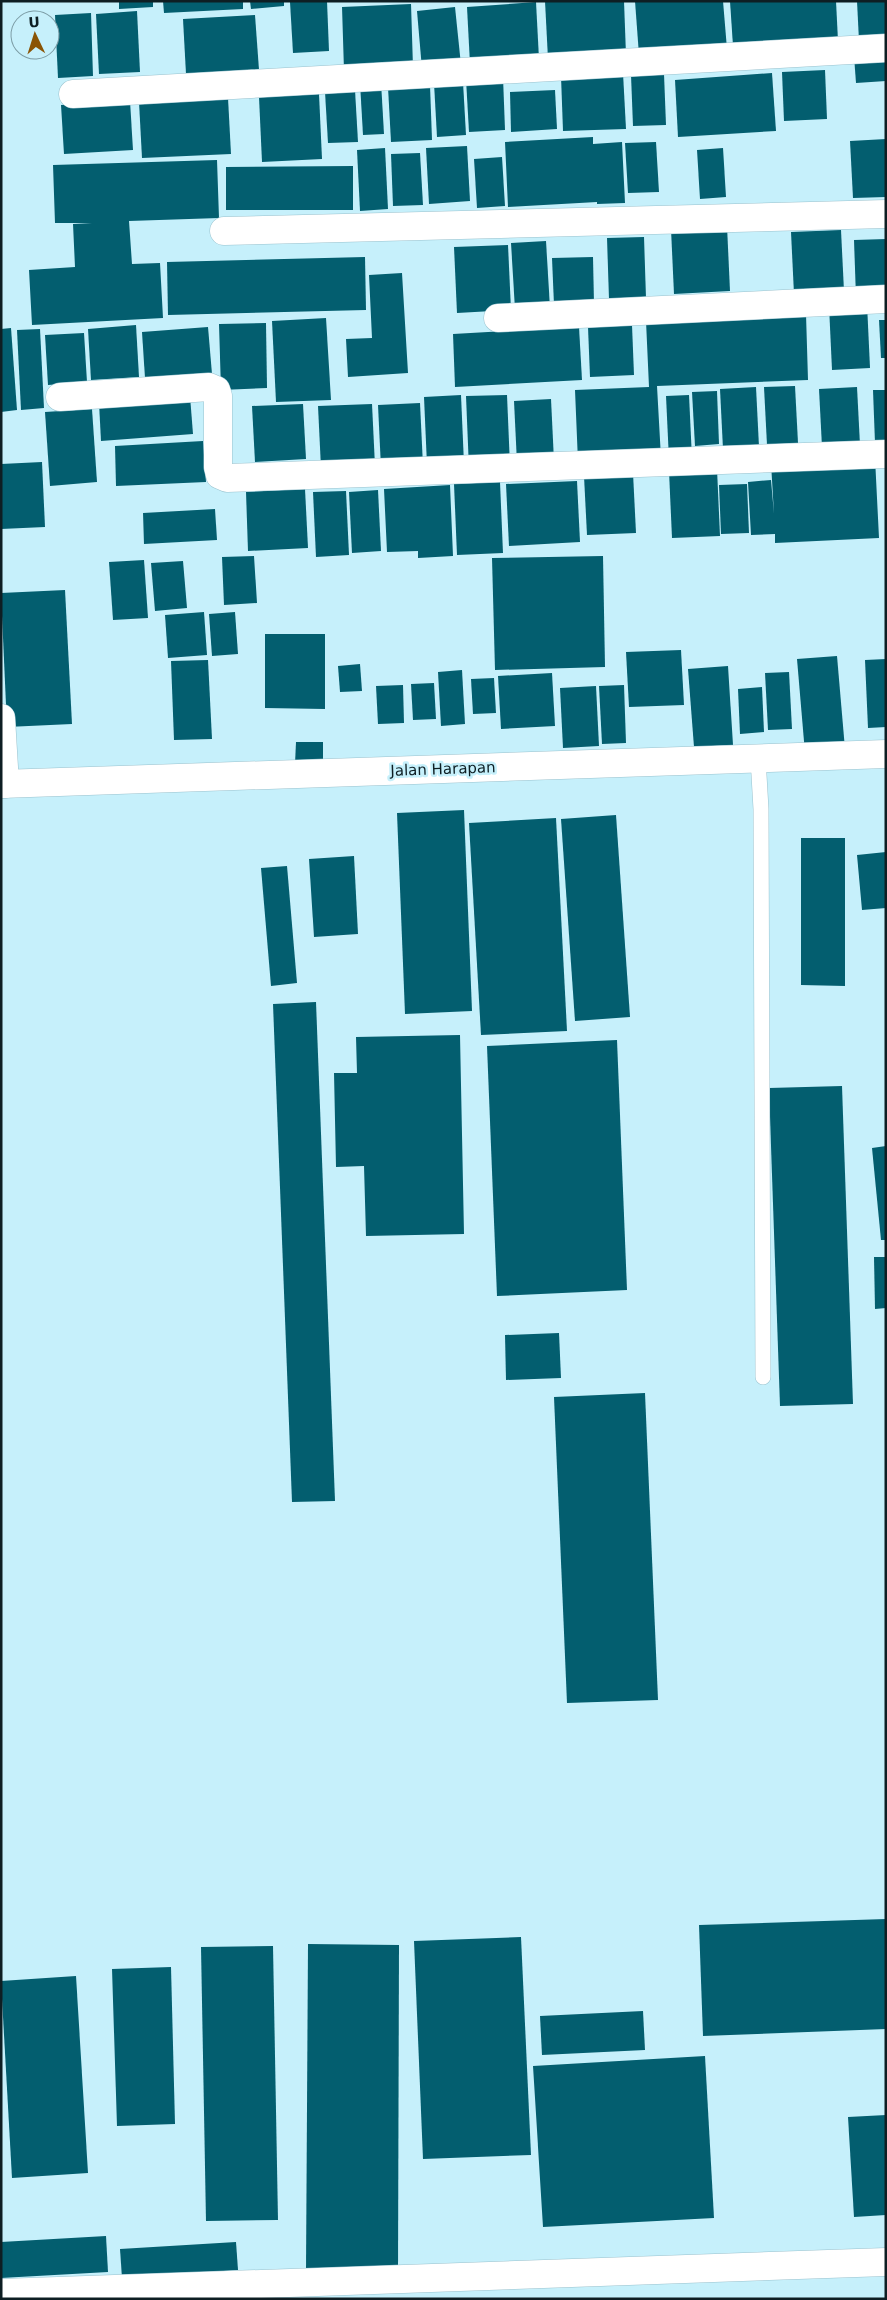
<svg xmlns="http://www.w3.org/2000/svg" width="887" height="2300" font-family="'DejaVu Sans',sans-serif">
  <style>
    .building { fill: #035e6f }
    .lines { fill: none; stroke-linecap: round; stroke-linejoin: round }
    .service-casing { stroke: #9ac2ce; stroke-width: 16 }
    .minor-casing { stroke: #9ac2ce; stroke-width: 29 }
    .service { stroke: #fff; stroke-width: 15 }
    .minor { stroke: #fff; stroke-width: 28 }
    .labels { text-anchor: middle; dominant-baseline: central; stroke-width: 5; stroke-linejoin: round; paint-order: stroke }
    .street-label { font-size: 15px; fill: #0e1e23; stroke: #c6f0fb }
  </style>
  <rect width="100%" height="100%" fill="#c6f0fb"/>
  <g class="building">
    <path d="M119 1H153V7L119 9Z"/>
    <path d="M163 1H243V9L164 13Z"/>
    <path d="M250 1H284V6L251 9Z"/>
    <path d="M327 1 329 51 293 53 290 2Z"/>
    <path d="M545 1H624L626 55 548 59Z"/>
    <path d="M635 1H723L727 49 639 55Z"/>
    <path d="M730 1H836L838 41 733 46Z"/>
    <path d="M857 1H886V39L859 41Z"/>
    <path d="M536 2 539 59 470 64 467 7Z"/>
    <path d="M411 4 413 68 344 70 342 7Z"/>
    <path d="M455 7 461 65 422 69 417 11Z"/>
    <path d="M137 11 140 72 99 74 96 14Z"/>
    <path d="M91 13 93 76 58 78 55 15Z"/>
    <path d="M255 15 259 70 186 74 183 19Z"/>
    <path d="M886 54V81L856 83 854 56Z"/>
    <path d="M825 70 827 119 784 121 782 72Z"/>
    <path d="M623 73 626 129 563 131 561 76Z"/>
    <path d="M772 73 776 131 678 137 675 80Z"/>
    <path d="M664 74 666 125 633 126 631 75Z"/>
    <path d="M503 77 505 130 469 132 466 79Z"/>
    <path d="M381 82 384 134 363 135 360 83Z"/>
    <path d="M463 82 466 135 437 137 434 83Z"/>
    <path d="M430 85 432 140 391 142 388 87Z"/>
    <path d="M355 90 358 142 328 143 325 92Z"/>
    <path d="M555 90 557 129 511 132 510 92Z"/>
    <path d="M319 94 322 159 262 162 259 97Z"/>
    <path d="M228 98 231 154 142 158 139 102Z"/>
    <path d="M130 101 133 150 64 154 61 105Z"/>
    <path d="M593 137V144L622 142 625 203 597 204V202L508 207 505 142Z"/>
    <path d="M886 139V197L853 198 850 141Z"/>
    <path d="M656 142 659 192 628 193 625 143Z"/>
    <path d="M467 146 470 201 429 204 426 148Z"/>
    <path d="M385 148 388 209 360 211 357 150Z"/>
    <path d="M723 148 726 197 700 199 697 150Z"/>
    <path d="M420 153 423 205 393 206 391 154Z"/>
    <path d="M502 157 505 206 477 208 474 159Z"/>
    <path d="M217 160 219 218 129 221 132 264 160 263 163 318 32 325 29 270 75 267 73 224 92 223H55L53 165Z"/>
    <path d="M353 166V210H226V167Z"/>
    <path d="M727 226 730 291 674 294 671 229Z"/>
    <path d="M841 230 844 291 794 294 791 232Z"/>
    <path d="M644 237 646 298 609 299 607 238Z"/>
    <path d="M886 239V296L856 297 854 240Z"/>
    <path d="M546 241 550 308 515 309 511 243Z"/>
    <path d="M508 245 511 310 457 313 454 247Z"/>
    <path d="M365 257 366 310 168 315 167 262Z"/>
    <path d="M593 257 594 304 554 305 552 258Z"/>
    <path d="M402 273 408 373 348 377 346 339 372 338 369 275Z"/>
    <path d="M867 304 870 368 832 370 829 306Z"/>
    <path d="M806 314 808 380 657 386 661 458 578 462 575 390 649 387 646 321Z"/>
    <path d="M326 318 331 400 276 402 272 321Z"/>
    <path d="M879 320H886V358H881Z"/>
    <path d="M266 323 267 388 221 390 219 324Z"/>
    <path d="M136 325 139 377 91 380 88 329Z"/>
    <path d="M632 325 634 375 590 377 588 327Z"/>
    <path d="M208 327 212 374 145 378 142 332Z"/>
    <path d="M579 327 582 380 455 387 453 334Z"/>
    <path d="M11 328 17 410 1 412V329Z"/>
    <path d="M40 329 44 408 21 410 17 330Z"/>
    <path d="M84 333 87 382 48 385 45 335Z"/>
    <path d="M795 386 798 443 767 445 764 387Z"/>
    <path d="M756 387 759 447 723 449 720 389Z"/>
    <path d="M857 387 860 445 822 447 819 389Z"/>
    <path d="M873 390H886V443H875Z"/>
    <path d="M717 391 719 444 695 446 692 392Z"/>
    <path d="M461 395 464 464 427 465 424 397Z"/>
    <path d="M507 395 510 466 469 469 466 396Z"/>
    <path d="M689 395 692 459 669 460 666 396Z"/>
    <path d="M190 396 193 434 101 441 99 403Z"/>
    <path d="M551 399 554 461 517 463 514 401Z"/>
    <path d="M420 403 423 466 381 468 378 405Z"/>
    <path d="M303 404 306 459 255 462 252 406Z"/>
    <path d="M372 404 375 466 321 468 318 406Z"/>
    <path d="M92 409 97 482 50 486 45 412Z"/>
    <path d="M203 441 206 482 116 486 115 446Z"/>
    <path d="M875 458 879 538 775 543V534L751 535 748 482 771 480 774 514 771 463Z"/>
    <path d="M42 462 45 527 1 529V464Z"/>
    <path d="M717 469 720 536 672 538 669 471Z"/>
    <path d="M633 473 636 533 587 535 584 476Z"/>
    <path d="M577 481 580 542 509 546 506 484Z"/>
    <path d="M500 482 503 553 457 555 454 484Z"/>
    <path d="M747 484 749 533 721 534 719 485Z"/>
    <path d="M450 485 453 556 418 558V551L387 552 384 489Z"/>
    <path d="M305 489 308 548 248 551 246 492Z"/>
    <path d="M378 490 381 551 352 553 349 492Z"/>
    <path d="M346 491 349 555 316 557 313 492Z"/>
    <path d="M215 509 217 540 144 544 143 513Z"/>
    <path d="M254 556 257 603 224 605 222 557Z"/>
    <path d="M603 556 605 667 495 670 492 558Z"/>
    <path d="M144 560 148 618 113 620 109 562Z"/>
    <path d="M183 561 187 608 155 611 151 563Z"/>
    <path d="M65 590 72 724 7 727 1 593Z"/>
    <path d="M204 612 207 655 168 658 165 615Z"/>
    <path d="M235 612 238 654 212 656 209 614Z"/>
    <path d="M265 634H325V709L265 708Z"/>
    <path d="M681 650 684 705 629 707 626 652Z"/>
    <path d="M837 656 845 749 805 753 797 659Z"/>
    <path d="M886 659V727L868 728 865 660Z"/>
    <path d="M208 660 212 739 174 740 171 661Z"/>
    <path d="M360 664 362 691 340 692 338 666Z"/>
    <path d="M728 666 733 745 694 747 688 669Z"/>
    <path d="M462 670 465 724 441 726 438 672Z"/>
    <path d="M789 672 792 729 768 730 765 673Z"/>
    <path d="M552 673 555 726 501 729 498 676Z"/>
    <path d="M494 678 496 713 473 714 471 679Z"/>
    <path d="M434 683 436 719 413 720 411 684Z"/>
    <path d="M403 685 404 723 378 724 376 686Z"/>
    <path d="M624 685 626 743 602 744 599 686Z"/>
    <path d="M596 686 599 746 563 748 560 688Z"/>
    <path d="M762 687 764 732 740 734 738 689Z"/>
    <path d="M296 742H323V764H295Z"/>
    <path d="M464 810 472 1011 405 1014 397 813Z"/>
    <path d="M616 815 630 1017 575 1021 561 819Z"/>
    <path d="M556 818 567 1031 481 1035 469 823Z"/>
    <path d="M801 838H845V986L801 985Z"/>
    <path d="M886 852V908L862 910 857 855Z"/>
    <path d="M354 856 358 934 314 937 309 859Z"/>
    <path d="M287 866 297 983 271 986 261 868Z"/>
    <path d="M316 1002 335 1501 292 1502 273 1004Z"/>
    <path d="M460 1035 464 1234 366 1236 364 1166 336 1167 334 1073H357L356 1037Z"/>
    <path d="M617 1040 627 1290 497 1296 487 1046Z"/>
    <path d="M842 1086 853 1404 780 1406 769 1088Z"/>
    <path d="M886 1146V1240H881L872 1148Z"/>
    <path d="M874 1257H886V1308L875 1309Z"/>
    <path d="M559 1333 561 1378 506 1380 505 1335Z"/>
    <path d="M645 1393 658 1700 567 1703 554 1397Z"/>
    <path d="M886 1919V2029L703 2036 699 1925Z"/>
    <path d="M521 1937 531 2155 423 2159 414 1941Z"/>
    <path d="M308 1944 399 1945 398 2272 306 2271Z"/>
    <path d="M273 1946 278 2220 206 2221 201 1947Z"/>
    <path d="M171 1967 175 2124 117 2126 112 1969Z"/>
    <path d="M76 1976 88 2173 12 2178 1 1981Z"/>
    <path d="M643 2011 645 2050 542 2055 540 2016Z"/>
    <path d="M705 2056 714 2218 543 2227 533 2066Z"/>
    <path d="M886 2115V2215L854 2217 848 2117Z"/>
    <path d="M106 2236 108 2272 1 2278V2242Z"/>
    <path d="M236 2242 238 2270 122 2278 120 2249Z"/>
  </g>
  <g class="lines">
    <defs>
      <path id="service" d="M758 758 761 809 763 1377"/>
      <g id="minor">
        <path d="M73 94 886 48"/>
        <path d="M224 231 886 214"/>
        <path d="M498 318 886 299"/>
        <path d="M60 397 209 387 216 390 218 396V467L220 475 227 478 886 454"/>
        <path d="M1 718 5 784"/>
        <path d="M1 784 886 754"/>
        <path d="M1 2293 886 2262"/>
      </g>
    </defs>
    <use href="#service" class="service-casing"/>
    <use href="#minor" class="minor-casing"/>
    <use href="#service" class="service"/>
    <use href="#minor" class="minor"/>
  </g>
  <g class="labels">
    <g class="street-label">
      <text transform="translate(443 769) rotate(-2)">Jalan Harapan</text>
    </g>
  </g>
  <rect width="887" height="2300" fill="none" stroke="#0e1e23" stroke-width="5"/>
  <g transform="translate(35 35) rotate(356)"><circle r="24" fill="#c6f0fb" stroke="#7c9ca5"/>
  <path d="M0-4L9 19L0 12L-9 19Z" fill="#8a5405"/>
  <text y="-8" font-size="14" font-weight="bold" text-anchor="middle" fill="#0e1e23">U</text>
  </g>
</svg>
